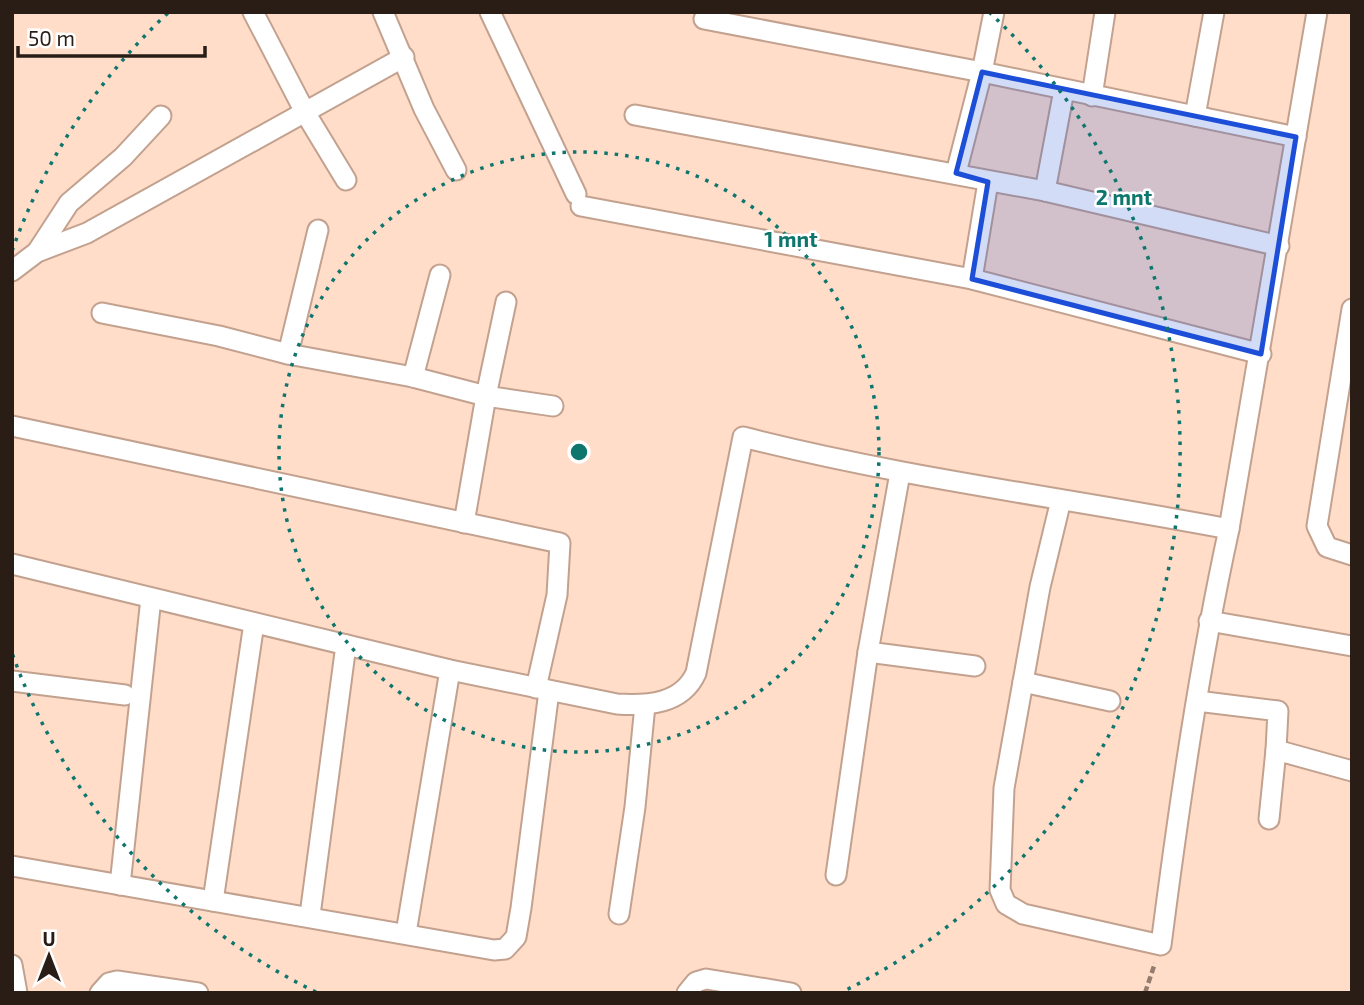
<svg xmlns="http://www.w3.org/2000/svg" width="1364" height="1005" font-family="'Exo 2',sans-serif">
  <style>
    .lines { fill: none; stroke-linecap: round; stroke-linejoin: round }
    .minor-casing { stroke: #c2a18f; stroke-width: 23 }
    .path { stroke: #947d6f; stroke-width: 4.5; stroke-dasharray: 7 3.5; stroke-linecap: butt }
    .minor { stroke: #fff; stroke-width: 19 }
    .marked { fill: #1d4ed8; fill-opacity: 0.2; stroke: #1d4ed8; stroke-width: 5; stroke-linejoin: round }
    .ring { fill: none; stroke: #0f766e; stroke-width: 3.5; stroke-dasharray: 3.5 7 }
    .centre { fill: #0f766e; stroke: #fff; stroke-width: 3.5 }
    .ring-label { font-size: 21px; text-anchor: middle; font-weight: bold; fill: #0f766e; stroke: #fff; stroke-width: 5; stroke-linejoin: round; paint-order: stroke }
  </style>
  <rect width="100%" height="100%" fill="#ffddc9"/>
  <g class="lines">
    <defs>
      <g id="minor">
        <path d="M253 12 306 114 346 180"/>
        <path d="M383 12 424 109 456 170"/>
        <path d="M490 12 576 194"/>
        <path d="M704 19 982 72 1296 137"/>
        <path d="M1092 96 1105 12"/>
        <path d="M635 115 1045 191 1279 246"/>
        <path d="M1195 116 1214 12"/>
        <path d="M956 173 982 72 994 12"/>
        <path d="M1045 191 1064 90"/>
        <path d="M581 206 972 279 1261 354"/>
        <path d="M37 252 69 203 123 157 161 116"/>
        <path d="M12 271 37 252 87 233 404 57"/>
        <path d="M972 279 988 182"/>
        <path d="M506 302 486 396 553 406"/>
        <path d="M1352 309 1317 526 1327 547 1352 555"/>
        <path d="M102 313 219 336 288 354 413 377 486 396 464 523"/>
        <path d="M288 354 318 230"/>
        <path d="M413 377 440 275"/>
        <path d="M12 426 560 543 557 595 536 688"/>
        <path d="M900 473 868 652 975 666"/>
        <path d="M1229 529 1317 12"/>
        <path d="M12 564 450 670 617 704C648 706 682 704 696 673L743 437C903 478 1067 498 1229 529 1199 667 1179 806 1161 945L1023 914 1006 904 1000 890 1004 788 1040 587 1061 500"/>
        <path d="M1209 621 1352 646"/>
        <path d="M12 681 125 695"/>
        <path d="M1023 682 1110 701"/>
        <path d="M1197 701 1278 711 1276 750 1352 771"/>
        <path d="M1269 819 1276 750"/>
        <path d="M12 866 494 950 505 949 516 937 521 908 549 691"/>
        <path d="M836 875 868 652"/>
        <path d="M120 885 151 598"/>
        <path d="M213 901 254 623"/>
        <path d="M619 914 635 807 645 705"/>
        <path d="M310 915 346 645"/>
        <path d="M406 933 450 670"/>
        <path d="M12 965 17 993"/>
        <path d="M100 993 109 983 117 981 198 993"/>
        <path d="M687 993 696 982 706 979 791 993"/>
      </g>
    </defs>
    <use href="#minor" class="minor-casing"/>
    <path class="path" d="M1145 993 1155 963"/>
    <use href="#minor" class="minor"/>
  </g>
  <path class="marked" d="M982 72 1296 137 1261 354 972 279 988 182 956 173Z"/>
  <g class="ring">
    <circle cx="579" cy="452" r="300"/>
    <path d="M316 992A601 601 0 0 1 12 653M12 251A601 601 0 0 1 169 12M989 12A601 601 0 0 1 842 992"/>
  </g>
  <circle cx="579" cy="452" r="10" class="centre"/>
  <g class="ring-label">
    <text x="1124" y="205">2 mnt</text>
    <text x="791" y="247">1 mnt</text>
  </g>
  <rect width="1364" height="1005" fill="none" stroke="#291d16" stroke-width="28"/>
  <g transform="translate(49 956)" stroke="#ffffff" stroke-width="5" paint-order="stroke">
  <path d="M0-5L12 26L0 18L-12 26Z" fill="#291d16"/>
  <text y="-10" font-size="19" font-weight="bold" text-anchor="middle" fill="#291d16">U</text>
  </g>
  <path d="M18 46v10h187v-10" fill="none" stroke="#291d16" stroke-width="3.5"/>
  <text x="28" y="46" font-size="21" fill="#291d16" stroke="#ffffff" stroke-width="5" paint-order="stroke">50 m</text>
</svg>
